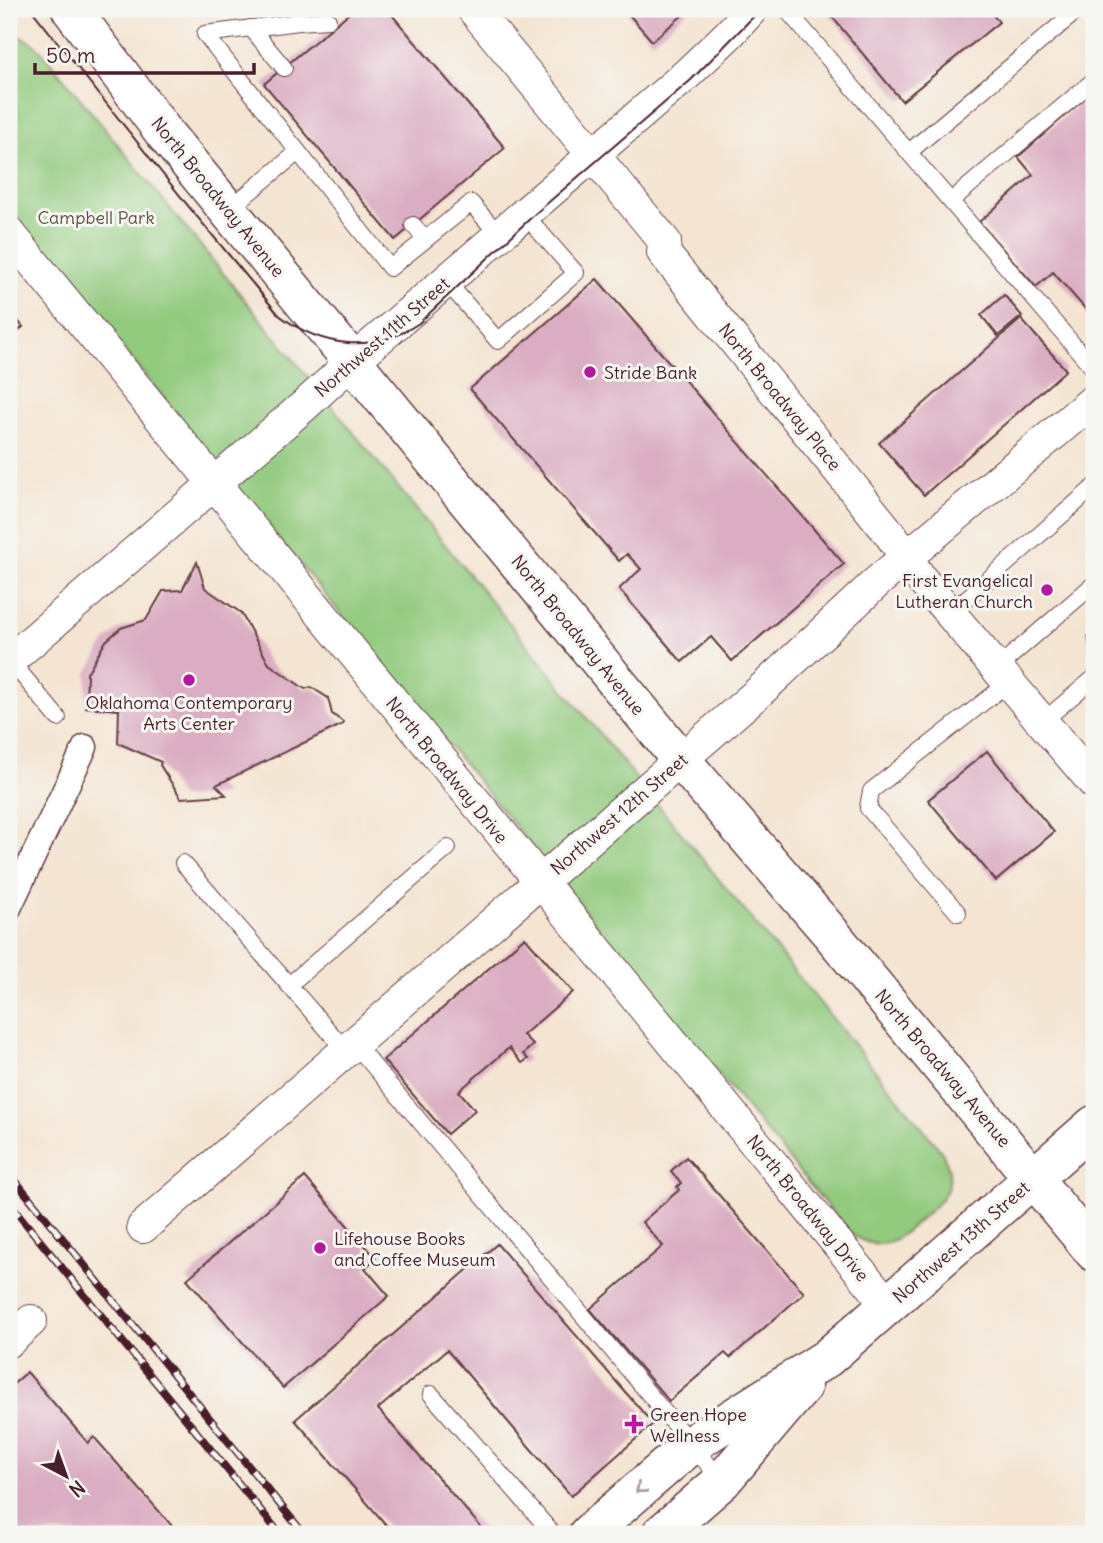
<svg xmlns="http://www.w3.org/2000/svg" width="1103" height="1543" font-family="Delius,sans-serif">
  <style>
    .green { fill: #92ca7e; stroke: #6e7454; stroke-width: 2 }
    .building { fill: #dbadc2 }
    .lines { fill: none; stroke-linecap: round; stroke-linejoin: round }
    .service-casing { stroke: #643d44; stroke-width: 18 }
    .pedestrian-casing { stroke: #643d44; stroke-width: 27 }
    .minor-casing { stroke: #643d44; stroke-width: 34 }
    .secondary-casing { stroke: #643d44; stroke-width: 41 }
    .primary-casing { stroke: #643d44; stroke-width: 41 }
    .service { stroke: #fff; stroke-width: 16 }
    .pedestrian { stroke: #fff; stroke-width: 24 }
    .minor { stroke: #fff; stroke-width: 32 }
    .secondary { stroke: #fff; stroke-width: 38 }
    .primary { stroke: #fff; stroke-width: 38 }
    .tram { stroke: #4a1f2b; stroke-width: 2 }
    .rail-casing { stroke: #4a1f2b; stroke-width: 8 }
    .rail { stroke: #f6f6f2; stroke-width: 5; stroke-dasharray: 16; stroke-linecap: butt }
    .oneway { stroke: #ae9aa0 }
    .poi-dot { fill: #b5179e; stroke: #f6f6f2; stroke-width: 2.5 }
    .labels { text-anchor: middle; dominant-baseline: central; stroke-width: 6; stroke-linejoin: round; paint-order: stroke }
    .street-label { font-size: 18px; fill: #4a1f2b; stroke: #f6f6f2 }
    .park-label { font-size: 18px; fill: #605244; stroke: #f6f6f2 }
    .poi-label { font-size: 18px; fill: #4a1f2b; stroke: #f6f6f2; text-anchor: start }
  </style>
  <rect width="100%" height="100%" fill="#f6f6f2"/>
  <filter id="ink" filterUnits="userSpaceOnUse"><feTurbulence type="fractalNoise" baseFrequency=".0143" numOctaves="2"/><feDisplacementMap in="SourceGraphic" scale="14" xChannelSelector="R" yChannelSelector="G"/><feConvolveMatrix kernelMatrix="1 2 1 2 8 2 1 2 1" color-interpolation-filters="sRGB"/></filter>
  <filter id="wash" filterUnits="userSpaceOnUse"><feTurbulence type="fractalNoise" baseFrequency=".00686" numOctaves="4" result="noise"/><feDisplacementMap in="SourceGraphic" scale="28" xChannelSelector="R" yChannelSelector="G"/><feGaussianBlur stdDeviation="1.57" result="paint"/><feColorMatrix in="noise" values="0 0 0 0 0 0 0 0 0 0 0 0 0 0 0 0 0 1.4 0 .05"/><feComposite in="paint" operator="in"/></filter>
  <g filter="url(#wash)">
    <rect width="100%" height="100%" fill="#f4e4d1"/>
    <path class="green" d="M13 34 30 41 42 52 941 1151C962 1186 941 1201 915 1224 905 1232 895 1242 882 1244 868 1245 858 1239 847 1230L9 210V35Z"/>
    <g id="blocks">
      <g class="building">
        <path d="M354 9H387L505 148 395 240 264 84Z"/>
        <path d="M624 9H690L652 41Z"/>
        <path d="M832 9H988L999 22 902 101 828 12Z"/>
        <path d="M1094 90V319L1053 272 1036 287 979 222 1033 175 1018 157Z"/>
        <path d="M597 279 844 564 732 661 711 637 682 662 619 589 641 569 627 554 619 561 470 389Z"/>
        <path d="M1004 295 1022 316 998 336 981 315Z"/>
        <path d="M9 310 23 327 9 339Z"/>
        <path d="M1021 319 1066 370 924 495 879 443Z"/>
        <path d="M197 562 205 588 241 613 269 664 305 689 311 687 328 698 332 714 343 722V724L216 785 226 795 181 798 160 765 161 762 118 743 119 710 86 707 87 673 106 641 121 628 146 620 163 591 182 590Z"/>
        <path d="M1094 631V658L1091 661 1088 636Z"/>
        <path d="M987 751 1054 832 996 881 928 800Z"/>
        <path d="M525 937 573 992 523 1035 533 1045 523 1054 528 1059 522 1063 509 1048 459 1091 475 1110 447 1134 383 1060Z"/>
        <path d="M686 1157 804 1293 730 1358 725 1353 669 1401 590 1309 663 1246 642 1222 679 1190 677 1187 681 1183 671 1171Z"/>
        <path d="M305 1177 376 1258 365 1268 389 1296 283 1388 187 1279Z"/>
        <path d="M497 1244 653 1424 571 1496 447 1350 378 1409 487 1534H394L295 1420Z"/>
        <path d="M27 1372 88 1443 94 1437 179 1534H9V1388Z"/>
      </g>
    </g>
  </g>
  <g filter="url(#ink)">
    <use href="#blocks" fill-opacity="0" stroke="#643d44" stroke-width="2"/>
    <g class="lines">
      <defs>
        <g id="service">
          <path d="M297 9 299 22 205 34 390 268 471 203 499 235"/>
          <path d="M786 9 1094 369"/>
          <path d="M299 22 328 20"/>
          <path d="M251 28 284 68"/>
          <path d="M909 152 1079 9"/>
          <path d="M951 201 1094 80"/>
          <path d="M228 210 298 152"/>
          <path d="M413 225 426 239"/>
          <path d="M446 281 498 341 576 273 524 214"/>
          <path d="M950 613 1094 487"/>
          <path d="M9 659 58 718"/>
          <path d="M997 668 1094 584"/>
          <path d="M1042 722 1094 678"/>
          <path d="M183 863 346 1051"/>
          <path d="M958 913 868 808 871 791 1009 682"/>
          <path d="M289 985 448 848"/>
          <path d="M355 1044 722 1481"/>
          <path d="M431 1394 553 1534"/>
        </g>
        <path id="pedestrian" d="M9 908 85 747"/>
        <g id="minor">
          <path d="M473 9 665 242 663 252 890 534 921 579 1094 783"/>
          <path d="M9 233 888 1305"/>
          <path d="M9 661 305 405 353 361 686 75 729 34 752 9"/>
          <path d="M143 1227 760 691 877 582 1094 400"/>
          <path d="M9 1341 31 1321"/>
        </g>
        <g id="secondary">
          <path d="M588 1534 692 1444 827 1358 1094 1125"/>
          <path d="M661 1534 722 1481 802 1387"/>
        </g>
        <path id="primary" d="M71 9 165 134 681 760 829 931 1094 1252"/>
      </defs>
      <use href="#service" class="service-casing"/>
      <use href="#pedestrian" class="pedestrian-casing"/>
      <use href="#minor" class="minor-casing"/>
      <use href="#secondary" class="secondary-casing"/>
      <use href="#primary" class="primary-casing"/>
      <use href="#service" class="service"/>
      <use href="#pedestrian" class="pedestrian"/>
      <use href="#minor" class="minor"/>
      <use href="#secondary" class="secondary"/>
      <use href="#primary" class="primary"/>
      <path class="tram" d="M31 9 189 207 279 315C322 348 373 354 419 323L536 213 691 80 761 9"/>
      <defs>
        <g id="rail">
          <path d="M9 1173 304 1534"/>
          <path d="M9 1203 280 1534"/>
        </g>
      </defs>
      <use href="#rail" class="rail-casing"/>
      <use href="#rail" class="rail"/>
    </g>
    <defs><path id="oneway-chevron" d="M-2-3.5L2.5 0L-2 3.5" fill="none" stroke-width="1.6" stroke-linecap="round" stroke-linejoin="round" transform="scale(1.75)"/></defs>
    <use class="oneway" href="#oneway-chevron" transform="translate(640 1489) rotate(139)"/>
  </g>
  <g class="poi-dot">
    <circle cx="590" cy="372" r="7"/>
    <circle cx="1047" cy="590" r="7"/>
    <circle cx="189" cy="680" r="7"/>
    <circle cx="320" cy="1248" r="7"/>
    <path d="M630.5 1413.5h7v7h7v7h-7v7h-7v-7h-7v-7h7z"/>
  </g>
  <g class="labels">
    <g class="street-label">
      <text transform="translate(218 197) rotate(51)">North Broadway Avenue</text>
      <text transform="translate(382 337) rotate(-41)">Northwest 11th Street</text>
      <text transform="translate(780 397) rotate(51)">North Broadway Place</text>
      <text transform="translate(578 635) rotate(51)">North Broadway Avenue</text>
      <text transform="translate(447 770) rotate(51)">North Broadway Drive</text>
      <text transform="translate(619 814) rotate(-41)">Northwest 12th Street</text>
      <text transform="translate(943 1068) rotate(50)">North Broadway Avenue</text>
      <text transform="translate(808 1208) rotate(51)">North Broadway Drive</text>
      <text transform="translate(961 1242) rotate(-41)">Northwest 13th Street</text>
    </g>
    <g class="park-label">
      <text x="96" y="217">Campbell Park</text>
    </g>
    <g class="poi-label">
      <text x="604" y="372">Stride Bank</text>
      <text x="1033" y="580" text-anchor="end">First Evangelical<tspan x="1033" dy="21">Lutheran Church</tspan></text>
      <text x="189" y="702" text-anchor="middle">Oklahoma Contemporary<tspan x="189" dy="21">Arts Center</tspan></text>
      <text x="334" y="1238">Lifehouse Books<tspan x="334" dy="21">and Coffee Museum</tspan></text>
      <text x="650" y="1414">Green Hope<tspan x="650" dy="21">Wellness</tspan></text>
    </g>
  </g>
  <rect width="1103" height="1543" fill="none" stroke="#f6f6f2" stroke-width="35"/>
  <g transform="translate(66 1476) rotate(139)" stroke="#f6f6f2" stroke-width="5" paint-order="stroke">
  <path d="M0-5L12 26L0 18L-12 26Z" fill="#4a1f2b"/>
  <text y="-10" font-size="19" font-weight="bold" text-anchor="middle" fill="#4a1f2b">N</text>
  </g>
  <path d="M35 63v10h219v-10" fill="none" stroke="#4a1f2b" stroke-width="3.5"/>
  <text x="46" y="63" font-size="21" fill="#4a1f2b" stroke="#f6f6f2" stroke-width="5" paint-order="stroke">50 m</text>
</svg>
